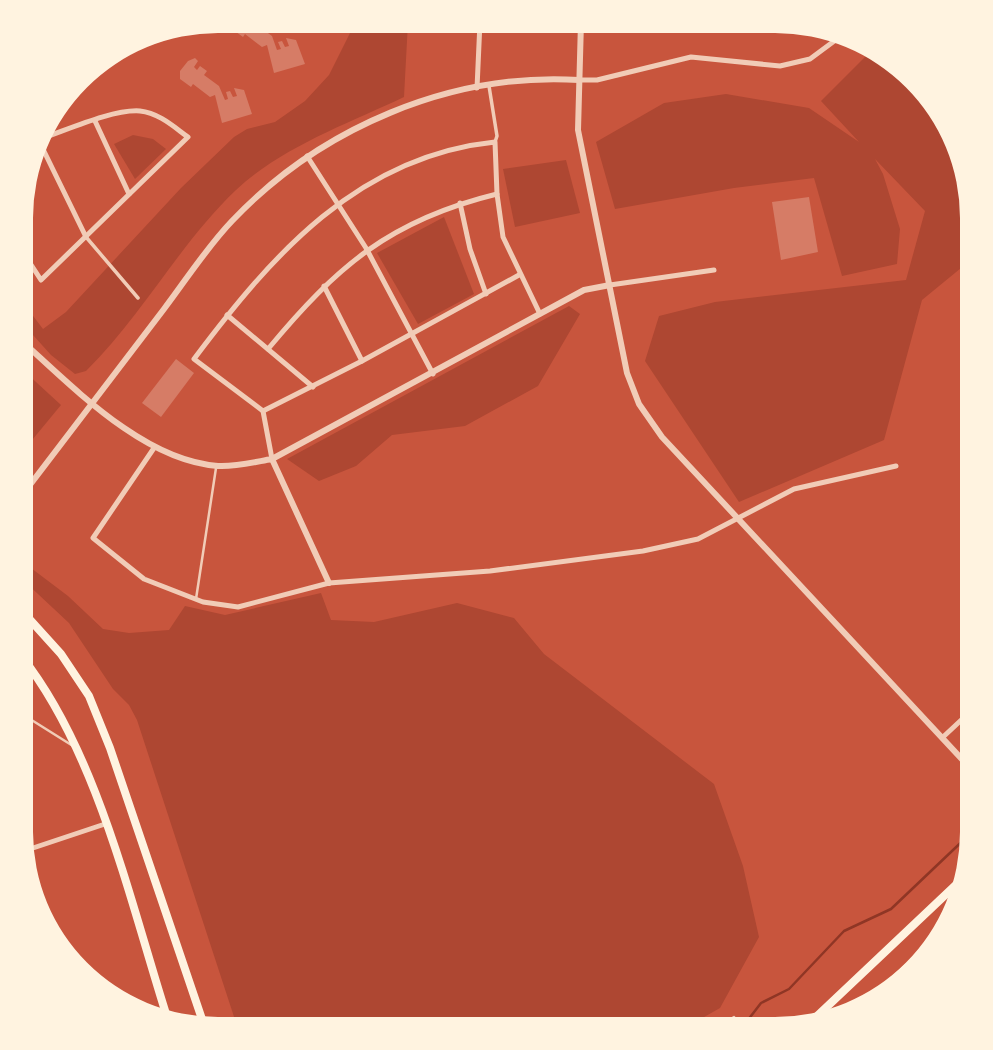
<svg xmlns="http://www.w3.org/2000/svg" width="993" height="1050" font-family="'Playfair Display',serif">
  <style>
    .green { fill: #ae4732 }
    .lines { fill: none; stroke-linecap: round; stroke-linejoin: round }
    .stream { stroke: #8f3625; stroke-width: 2.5 }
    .building { fill: #d67c66 }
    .service { stroke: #f1ccb7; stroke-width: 2.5 }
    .pedestrian { stroke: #f1ccb7; stroke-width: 3.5 }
    .minor { stroke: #f1ccb7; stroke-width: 5 }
    .tertiary { stroke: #f1ccb7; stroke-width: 6 }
    .primary { stroke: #fff3e0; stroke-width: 8 }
  </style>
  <rect width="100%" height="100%" fill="#c8553d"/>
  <g class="green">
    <path d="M356 21 408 22 404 97C347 124 282 147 236 190 180 243 142 316 86 371L75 374 51 355 24 325V304L43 329 66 312 181 188 234 137 247 129 275 122 305 101 329 75Z"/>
    <path d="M874 48 938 108 972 206V259L922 300 884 440 739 502 645 361 659 316 715 302 906 280 925 211 875 159 883 174 900 229 897 264 842 276 814 178 734 188 615 209 596 142 664 103 726 94 809 108 859 142 821 101Z"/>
    <path d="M133 135 153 139 166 149 135 179 114 144Z"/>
    <path d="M566 160 580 213 515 227 503 169Z"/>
    <path d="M444 217 474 294 418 324 377 253Z"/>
    <path d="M569 306 580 314 538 386 465 426 392 435 356 466 319 481 287 459Z"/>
    <path d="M24 371 61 405 23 451Z"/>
    <path d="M23 562 68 596 103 629 129 633 169 630 185 606 225 615 321 593 331 620 374 622 457 603 514 618 544 654 714 784 743 866 759 937 720 1008 683 1029H238L137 720 129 705 113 689 69 623 23 580Z"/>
  </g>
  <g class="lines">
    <path class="stream" d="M741 1029 761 1003 789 989 844 931 891 909 972 832"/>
  </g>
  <g class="building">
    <path d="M236 21H259L257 25 272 36 277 50 281 49 278 42 282 41 285 47 289 46 286 38 296 40 305 64 274 73 267 45 262 47 245 34 243 37 232 29Z"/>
    <path d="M195 58 198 61 194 67 197 70 200 66 207 71 204 75 219 86 225 100 228 99 226 92 230 91 233 97 237 96 234 88 244 90 252 114 222 123 215 95 210 97 193 84 191 87 180 79V71L188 61Z"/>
    <path d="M809 197 818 252 781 260 772 202Z"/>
    <path d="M176 359 194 373 161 417 142 403Z"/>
  </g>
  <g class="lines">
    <g class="service">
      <path d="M196 599 216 468"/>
      <path d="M22 714 73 746"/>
      <path d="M716 1029 734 1017"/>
    </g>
    <g class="pedestrian">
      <path d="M489 86 497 136 495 142"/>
      <path d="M86 237 138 298"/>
    </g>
    <g class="minor">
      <path d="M579 80H597L691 57 780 66 810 59 841 36"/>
      <path d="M477 88 480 22"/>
      <path d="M95 121 129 194"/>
      <path d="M39 141 86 237"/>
      <path d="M307 156 366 248 433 374"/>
      <path d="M460 203 470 249 486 294"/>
      <path d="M24 254 41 280 188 137C174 127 159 113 140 111 113 109 67 130 40 139"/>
      <path d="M610 285 714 270"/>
      <path d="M324 286 362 361"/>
      <path d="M227 315 313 387"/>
      <path d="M268 349C337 266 390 220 497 194"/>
      <path d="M263 411 362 361 519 275"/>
      <path d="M154 448 93 538 144 579 203 602 238 607 329 583 490 571 643 551 698 539 794 489 896 466"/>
      <path d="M272 459 263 411 194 359C272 255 358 156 495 142L497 194 503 237 540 314"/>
      <path d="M942 738 972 710"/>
      <path d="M24 851 105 824"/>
    </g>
    <g class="tertiary">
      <path d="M581 22 578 130 627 373 639 404 662 437 972 770"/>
      <path d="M24 343C76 390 145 461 218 466 236 467 255 462 272 459L584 290 610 285"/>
      <path d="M272 459 329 583"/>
      <path d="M23 494C70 432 117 370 164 309 186 280 207 247 232 221 320 128 451 72 579 80"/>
    </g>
    <g class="primary">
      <path d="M23 612 61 654 89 696 110 748 205 1028"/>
      <path d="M22 657C97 752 130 901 167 1017"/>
      <path d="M872 1000 933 944"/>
      <path d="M814 1019 960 881"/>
    </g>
  </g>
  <path d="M0 0H993V1050H0ZM218 33H775A185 185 0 0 1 960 218V832A185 185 0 0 1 775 1017H218A185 185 0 0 1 33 832V218A185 185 0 0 1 218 33Z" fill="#fff3e0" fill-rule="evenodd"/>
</svg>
